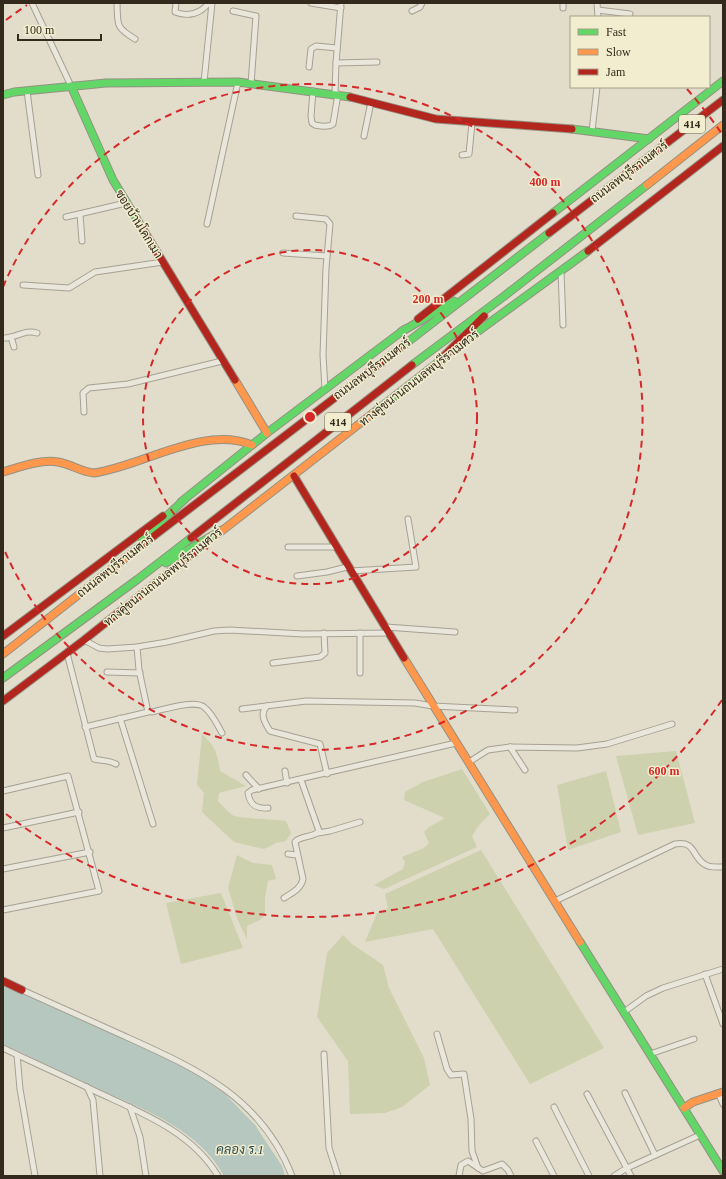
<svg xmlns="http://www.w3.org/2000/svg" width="726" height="1179" font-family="'Times New Roman',Sarabun,serif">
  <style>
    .green { fill: #cdd1ad }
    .water { fill: #b5c7be }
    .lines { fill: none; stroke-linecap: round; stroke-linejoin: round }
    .street-casing { stroke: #a6a194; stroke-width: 7 }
    .fast-casing { stroke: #959183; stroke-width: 9 }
    .slow-casing { stroke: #959183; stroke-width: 9 }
    .jam-casing { stroke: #959183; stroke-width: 9 }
    .street { stroke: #e9e6db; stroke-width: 5 }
    .fast { stroke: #63d668; stroke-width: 7 }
    .slow { stroke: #ff974d; stroke-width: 7 }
    .jam { stroke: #b3261e; stroke-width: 7 }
    .ring { fill: none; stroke: #d62828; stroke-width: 2; stroke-dasharray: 7 5 }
    .labels { text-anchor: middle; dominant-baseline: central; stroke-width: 3; stroke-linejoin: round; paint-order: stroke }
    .shield { fill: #f3edcf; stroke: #6d6452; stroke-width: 1 }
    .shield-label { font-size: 11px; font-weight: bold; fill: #332a1d }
    .street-label { font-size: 12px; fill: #332a1d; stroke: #f3edcf }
    .water-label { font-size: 13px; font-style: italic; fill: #2c5052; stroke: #f3edcf }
    .centre { fill: #d62828; stroke: #f3edcf; stroke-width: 2 }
    .ring-label { font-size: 12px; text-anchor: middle; font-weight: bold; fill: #d62828; stroke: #f3edcf; stroke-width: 3; stroke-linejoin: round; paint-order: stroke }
  </style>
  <rect width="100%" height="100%" fill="#e1ddca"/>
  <g class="green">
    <path d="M200 732C215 747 217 750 220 771L246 786 219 793 218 801C223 806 227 811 232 815 239 819 275 819 286 821L291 833 286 841 276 843 264 849 234 842 202 812 204 793 197 785 202 735Z"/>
    <path d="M676 751 695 823 638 835 616 756Z"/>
    <path d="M462 769 490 814 479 825 472 836 477 847 384 889 374 885 403 869 405 862 402 857 424 848 429 843 424 832 429 827 445 818 404 800 405 792 423 782Z"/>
    <path d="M606 771 621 832 568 850 557 785Z"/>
    <path d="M481 850 604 1048 530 1084 433 929 365 942 377 913 388 908 385 894Z"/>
    <path d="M237 855 253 863 272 865 276 879 268 881 265 898V915L260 920 247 926V939L238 921 228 888Z"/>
    <path d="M221 893 243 948 181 964 166 903Z"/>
    <path d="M343 935 352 944 383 965 389 988 424 1058 430 1085 402 1107 385 1113 350 1114 348 1061 317 1017 327 953Z"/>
  </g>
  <path class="water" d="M3 982 192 1071 225 1094 255 1125 282 1166 285 1176H224C199 1129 142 1109 97 1088 65 1073 34 1059 3 1044Z"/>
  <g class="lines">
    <defs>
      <g id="street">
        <path d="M32 3 71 86"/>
        <path d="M117 3C118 25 115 27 135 39"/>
        <path d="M176 3 175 12C188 17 200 14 209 3"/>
        <path d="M311 3 341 8"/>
        <path d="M563 3V8"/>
        <path d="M597 3 598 17"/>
        <path d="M598 10 630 14"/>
        <path d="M233 11 256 16 251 84"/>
        <path d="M412 11 420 7 422 3"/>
        <path d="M336 63 377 62"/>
        <path d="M309 67 311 49 316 46 337 48"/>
        <path d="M204 82 212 3"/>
        <path d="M27 91 38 175"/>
        <path d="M313 91 311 116 312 123 315 125C320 126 328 128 333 124L338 94"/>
        <path d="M335 93 336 63 341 3"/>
        <path d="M592 131 597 87"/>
        <path d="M364 136 371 102"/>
        <path d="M462 155 469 154 472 123"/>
        <path d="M80 214 82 241"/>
        <path d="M296 216 326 219 330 224 326 268 323 355 325 389"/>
        <path d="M66 217 126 203"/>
        <path d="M207 224 238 82"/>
        <path d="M283 253 327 256"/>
        <path d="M561 271 563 325"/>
        <path d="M23 285 69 288 95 272 163 262"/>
        <path d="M11 337 14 347"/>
        <path d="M3 338C15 339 23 329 37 333"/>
        <path d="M84 412 83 393 89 388 128 384 222 361"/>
        <path d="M288 547H335"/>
        <path d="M351 571 416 567 408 519"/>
        <path d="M297 576 327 572 347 567"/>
        <path d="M386 627 455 632"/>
        <path d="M360 633V673"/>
        <path d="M84 640 99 648 107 649 137 647 167 642 214 631 230 630 303 634 390 633"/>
        <path d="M67 653 94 759C102 761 108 760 116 764"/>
        <path d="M273 663 320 657 325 653 324 633"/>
        <path d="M107 672 140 673"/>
        <path d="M267 706C259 714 265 723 270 731L320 744 327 774"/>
        <path d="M242 709 306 701 415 703 433 706 515 710"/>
        <path d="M148 711 152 712C163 710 194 699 204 707 212 713 217 724 222 733"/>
        <path d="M120 718 153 824"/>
        <path d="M85 727 148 712 139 670 137 647"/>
        <path d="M510 747 525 770"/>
        <path d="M469 762 488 750 510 747 577 748 607 744 672 724"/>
        <path d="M285 771 287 783"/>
        <path d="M246 775 259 789"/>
        <path d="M3 791 68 776 99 891 3 910"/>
        <path d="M268 808C256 809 250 805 248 793L252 790 456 743"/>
        <path d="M3 828 79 812"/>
        <path d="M318 833 330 831 360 822"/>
        <path d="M288 854 297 855"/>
        <path d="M3 869 90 852"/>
        <path d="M284 898C292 893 301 889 303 879L295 842C301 835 314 838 319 831L301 780"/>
        <path d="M555 901 675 844C696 841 691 855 704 864 709 868 717 867 723 867"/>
        <path d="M705 974 723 1024"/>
        <path d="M22 990C55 1005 88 1020 122 1035 195 1068 261 1096 292 1176"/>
        <path d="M624 1012 646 996 663 988 723 969"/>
        <path d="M437 1034 447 1069 451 1075 464 1074 471 1119 472 1151 478 1168"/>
        <path d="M3 1048C34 1063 66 1077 97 1092 142 1113 192 1132 218 1176"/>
        <path d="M324 1054 329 1148 338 1176"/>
        <path d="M650 1054 694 1039"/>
        <path d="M17 1055 20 1089 35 1176"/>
        <path d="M87 1087 93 1100 100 1176"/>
        <path d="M625 1093 655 1155"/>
        <path d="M718 1093 723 1104"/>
        <path d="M587 1094 631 1176"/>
        <path d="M130 1107 140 1137 146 1176"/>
        <path d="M554 1107 589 1176"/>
        <path d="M536 1141 554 1176"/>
        <path d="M459 1176 461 1165 468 1161 483 1171 502 1164 508 1170 511 1176"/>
        <path d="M614 1176 627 1168 700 1135"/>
      </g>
      <g id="fast">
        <path d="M71 86 113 180 141 226"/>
        <path d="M3 95 14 92 106 83 238 82 350 97"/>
        <path d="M572 129 649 139"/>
        <path d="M553 213 723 81"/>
        <path d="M401 332 454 301"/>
        <path d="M400 348 549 233"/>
        <path d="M455 348 588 251"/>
        <path d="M412 365 503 297 647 185"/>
        <path d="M372 414 446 356"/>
        <path d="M181 502 267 433 405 329"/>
        <path d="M142 539 185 499"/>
        <path d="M166 563 222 530"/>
        <path d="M3 678 138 579 191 538"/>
        <path d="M580 942 723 1171"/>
      </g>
      <g id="slow">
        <path d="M647 185 723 125"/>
        <path d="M235 380 267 433"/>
        <path d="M3 472C20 467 40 459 58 462 71 464 81 472 94 473 143 466 203 425 252 445"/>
        <path d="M219 533 372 414"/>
        <path d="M3 654 138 548"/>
        <path d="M404 658 580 942"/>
        <path d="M684 1108 693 1102 723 1092"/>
      </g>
      <g id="jam">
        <path d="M350 97 436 119 572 129"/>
        <path d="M141 226 235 380"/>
        <path d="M549 233 723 100"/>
        <path d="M588 251 723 146"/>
        <path d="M418 319 553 213"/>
        <path d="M442 358 484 316"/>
        <path d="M294 476 404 658"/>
        <path d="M191 538 412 365"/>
        <path d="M138 548 400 348"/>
        <path d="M3 636 163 516"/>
        <path d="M3 701 84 640 206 543"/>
        <path d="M3 981 22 990"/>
      </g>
    </defs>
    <use href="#street" class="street-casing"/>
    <use href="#fast" class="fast-casing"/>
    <use href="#slow" class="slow-casing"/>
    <use href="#jam" class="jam-casing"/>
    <use href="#street" class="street"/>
    <use href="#fast" class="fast"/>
    <use href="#slow" class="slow"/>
    <use href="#jam" class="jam"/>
  </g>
  <g class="ring">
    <circle cx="310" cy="417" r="167"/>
    <path d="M3 287A333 333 0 1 1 3 547"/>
    <path d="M722 700A500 500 0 0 1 6 814M6 20A500 500 0 0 1 27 5M687 89A500 500 0 0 1 722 134"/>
  </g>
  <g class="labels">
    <g class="shield">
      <rect x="679" y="115" width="26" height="18" rx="3"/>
      <rect x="325" y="413" width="26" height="18" rx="3"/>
    </g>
    <g class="shield-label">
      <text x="692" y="124">414</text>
      <text x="338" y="422">414</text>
    </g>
    <g class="street-label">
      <text transform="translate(629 172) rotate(-37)">ถนนลพบุรีราเมศวร์</text>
      <text transform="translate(139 224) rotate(58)">ซอยบ้านโคกเมา</text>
      <text transform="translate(372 369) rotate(-37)">ถนนลพบุรีราเมศวร์</text>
      <text transform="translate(419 378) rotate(-38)">ทางคู่ขนานถนนลพบุรีราเมศวร์</text>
      <text transform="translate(115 566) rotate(-38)">ถนนลพบุรีราเมศวร์</text>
      <text transform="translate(163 577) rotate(-39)">ทางคู่ขนานถนนลพบุรีราเมศวร์</text>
    </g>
    <g class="water-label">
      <text x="240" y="1149">คลอง ร.1</text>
    </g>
  </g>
  <circle cx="310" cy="417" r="6" class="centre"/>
  <g class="ring-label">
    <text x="545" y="186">400 m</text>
    <text x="428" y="303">200 m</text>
    <text x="664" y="775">600 m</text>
  </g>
  <rect width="726" height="1179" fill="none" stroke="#332a1d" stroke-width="8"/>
  <rect x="570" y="16" width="140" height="72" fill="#f3edcf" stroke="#a69f88"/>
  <rect x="578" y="29" width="20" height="6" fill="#63d668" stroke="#a69f88"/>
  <text x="606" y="36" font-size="12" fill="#332a1d">Fast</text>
  <rect x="578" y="49" width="20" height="6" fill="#ff974d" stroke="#a69f88"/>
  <text x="606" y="56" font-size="12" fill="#332a1d">Slow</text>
  <rect x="578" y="69" width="20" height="6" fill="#b3261e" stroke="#a69f88"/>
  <text x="606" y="76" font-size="12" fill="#332a1d">Jam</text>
  <path d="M18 34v6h83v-6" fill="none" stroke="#332a1d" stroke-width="2"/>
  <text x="24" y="34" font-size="12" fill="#332a1d" stroke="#f3edcf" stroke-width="3" paint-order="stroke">100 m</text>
</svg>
